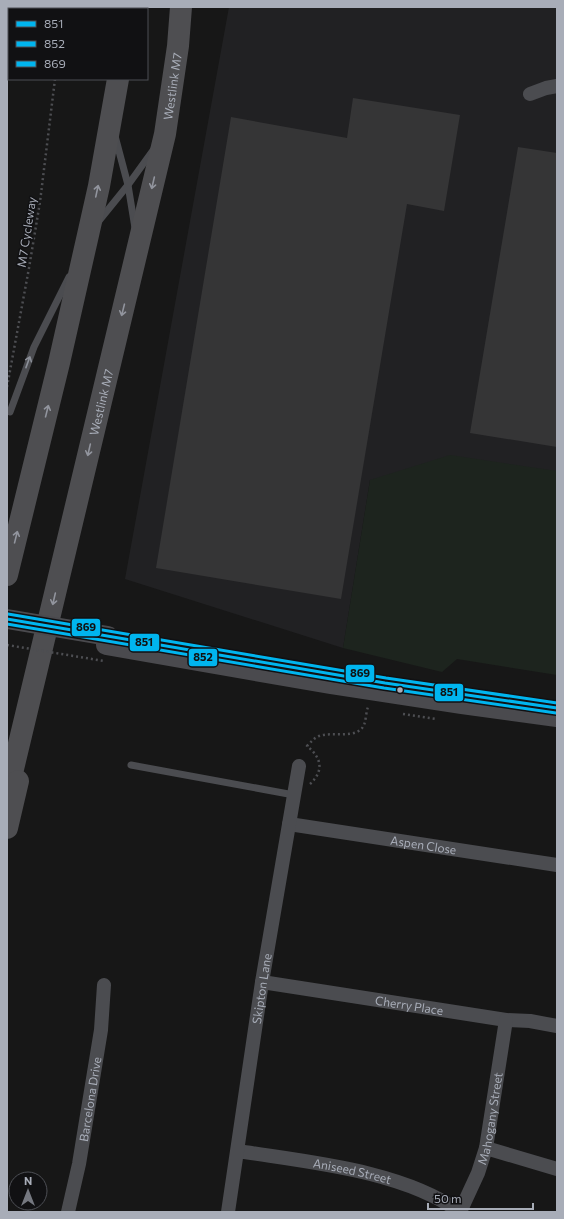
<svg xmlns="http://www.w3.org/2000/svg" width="564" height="1219" font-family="Commissioner,sans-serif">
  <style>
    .built { fill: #212123 }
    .green { fill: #1d241e }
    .building { fill: #353536 }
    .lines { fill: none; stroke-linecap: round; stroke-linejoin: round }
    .path { stroke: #4d4e52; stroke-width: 2.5; stroke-dasharray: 2 3; stroke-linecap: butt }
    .service { stroke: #4b4c50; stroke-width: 7 }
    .minor { stroke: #4b4c50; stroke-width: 14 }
    .secondary { stroke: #4a4a4e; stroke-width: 20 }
    .motorway { stroke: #4e4e51; stroke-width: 22 }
    .path-bridge { stroke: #4d4e52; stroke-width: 2.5; stroke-dasharray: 2 3; stroke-linecap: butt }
    .secondary-bridge { stroke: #4a4a4e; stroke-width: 20 }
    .bus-1-casing { stroke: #111113; stroke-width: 6 }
    .bus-2-casing { stroke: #111113; stroke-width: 6 }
    .bus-3-casing { stroke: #111113; stroke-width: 6 }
    .bus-1 { stroke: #00b5ef; stroke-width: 3 }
    .bus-2 { stroke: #00b5ef; stroke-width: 3 }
    .bus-3 { stroke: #00b5ef; stroke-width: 3 }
    .oneway { stroke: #92959e }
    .oneway2 { stroke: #8c9099 }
    .bus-dot { fill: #a8adb8; stroke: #111113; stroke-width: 1.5 }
    .labels { text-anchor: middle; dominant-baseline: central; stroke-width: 3; stroke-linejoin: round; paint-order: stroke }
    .street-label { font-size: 12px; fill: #a8adb8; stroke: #111113 }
    .line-badge { stroke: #111113; stroke-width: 1.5 }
    .pale-badge-label { font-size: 11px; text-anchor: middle; font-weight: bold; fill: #111 }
  </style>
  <rect width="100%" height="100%" fill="#171717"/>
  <path class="built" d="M229 7H557V473L370 480 343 648 125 579Z"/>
  <path class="green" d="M450 455 557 471V675L457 659 442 672 343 648 370 480Z"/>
  <g class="building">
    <path d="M353 98 460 115 444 211 407 204 341 599 156 568 231 117 347 138Z"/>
    <path d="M518 147 557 153V447L470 433Z"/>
  </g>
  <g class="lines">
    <g class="path">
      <path d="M67 9V7"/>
      <path d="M7 387 29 268 40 202 55 79"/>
      <path d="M403 714 436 719"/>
      <path d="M310 784C324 771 322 758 307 746 311 742 314 738 319 736 332 731 357 740 364 725 366 720 366 712 368 707"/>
    </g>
    <g class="service">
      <path d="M115 136 128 185 135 228"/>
      <path d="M98 222 128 185 154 149"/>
      <path d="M10 412 34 347 69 277"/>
      <path d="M131 765 294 795"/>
    </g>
    <g class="minor">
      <path d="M530 94 546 88 557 86"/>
      <path id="s1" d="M289 824 557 865"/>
      <path id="s2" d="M262 982 506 1020 530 1021 557 1026"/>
      <path d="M486 1148 557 1169"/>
      <path id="s3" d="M238 1151C307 1162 402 1170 460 1212"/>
      <path id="s4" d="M68 1212 79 1164 101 1030 104 985"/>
      <path id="s5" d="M228 1212 262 982 299 766"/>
      <path id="s6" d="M460 1212 478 1173 486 1148 506 1020"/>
    </g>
    <path class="secondary" d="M106 645 330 684 462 704 557 717"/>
    <g class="motorway">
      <path d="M128 9V7"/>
      <path d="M7 575 59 363 88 235 99 186 118 79"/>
      <path id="s7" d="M7 794 165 134 178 46 181 7"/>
      <path d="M7 828 18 781"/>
    </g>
    <path class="path-bridge" d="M7 645 104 661"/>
    <path class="secondary-bridge" d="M7 619 108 636"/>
    <defs>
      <path id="bus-1" d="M7 619 385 683 557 708"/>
      <path id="bus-2" d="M7 624 384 688 556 713"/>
      <path id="bus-3" d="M8 614 386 678 557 703"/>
    </defs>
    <use href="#bus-1" class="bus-1-casing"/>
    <use href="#bus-2" class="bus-2-casing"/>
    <use href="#bus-3" class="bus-3-casing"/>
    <use href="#bus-1" class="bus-1"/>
    <use href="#bus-2" class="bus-2"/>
    <use href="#bus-3" class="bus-3"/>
  </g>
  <defs><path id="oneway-shaft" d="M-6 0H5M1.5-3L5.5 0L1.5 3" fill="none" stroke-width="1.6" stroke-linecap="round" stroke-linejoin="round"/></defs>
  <g class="oneway">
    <use href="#oneway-shaft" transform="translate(153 183) rotate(103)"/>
    <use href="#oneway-shaft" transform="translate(97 191) rotate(-78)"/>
    <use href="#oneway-shaft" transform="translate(123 310) rotate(104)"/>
    <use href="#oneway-shaft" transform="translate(47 411) rotate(-76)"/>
    <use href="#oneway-shaft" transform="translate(89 450) rotate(103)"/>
    <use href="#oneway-shaft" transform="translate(16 537) rotate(-76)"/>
    <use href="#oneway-shaft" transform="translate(54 599) rotate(103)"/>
  </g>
  <use class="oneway2" href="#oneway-shaft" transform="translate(28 362) rotate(-70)"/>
  <circle class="bus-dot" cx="400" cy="690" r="3.5"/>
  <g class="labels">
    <g class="street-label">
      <text stroke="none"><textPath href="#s7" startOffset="727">Westlink M7</textPath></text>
      <text transform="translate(26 232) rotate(-81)">M7 Cycleway</text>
      <text stroke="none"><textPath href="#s7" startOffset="403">Westlink M7</textPath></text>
      <text stroke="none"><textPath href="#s1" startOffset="136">Aspen Close</textPath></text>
      <text stroke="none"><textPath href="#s5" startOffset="226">Skipton Lane</textPath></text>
      <text stroke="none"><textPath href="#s2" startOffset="149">Cherry Place</textPath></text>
      <text stroke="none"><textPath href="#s4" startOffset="115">Barcelona Drive</textPath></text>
      <text stroke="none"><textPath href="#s6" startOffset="99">Mahogany Street</textPath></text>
      <text stroke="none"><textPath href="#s3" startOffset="116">Aniseed Street</textPath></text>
    </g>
  </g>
  <g class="line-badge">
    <rect x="71" y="618" width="30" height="19" rx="4" fill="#00b5ef"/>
    <rect x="129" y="633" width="31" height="19" rx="4" fill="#00b5ef"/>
    <rect x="188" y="648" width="30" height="19" rx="4" fill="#00b5ef"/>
    <rect x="345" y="664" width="30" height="19" rx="4" fill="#00b5ef"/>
    <rect x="434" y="683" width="30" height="19" rx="4" fill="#00b5ef"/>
  </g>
  <g class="pale-badge-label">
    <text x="86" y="631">869</text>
    <text x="144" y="646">851</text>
    <text x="203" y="661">852</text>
    <text x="360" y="677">869</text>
    <text x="449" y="696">851</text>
  </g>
  <rect width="564" height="1219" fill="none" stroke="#a8adb8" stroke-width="16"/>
  <rect x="8" y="8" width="140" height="72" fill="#111113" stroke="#4d4f55"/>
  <rect x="16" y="21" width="20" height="6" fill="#00b5ef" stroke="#4d4f55"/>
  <text x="44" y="28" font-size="12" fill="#a8adb8">851</text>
  <rect x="16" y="41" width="20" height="6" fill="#00b5ef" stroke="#4d4f55"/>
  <text x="44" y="48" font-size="12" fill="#a8adb8">852</text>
  <rect x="16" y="61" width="20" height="6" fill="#00b5ef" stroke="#4d4f55"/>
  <text x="44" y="68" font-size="12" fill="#a8adb8">869</text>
  <g transform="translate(28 1191)"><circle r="19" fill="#111113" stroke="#4d4f55"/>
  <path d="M0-3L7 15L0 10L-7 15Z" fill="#757880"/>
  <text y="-6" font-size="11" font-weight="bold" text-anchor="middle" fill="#a8adb8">N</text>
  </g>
  <path d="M428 1203v6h105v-6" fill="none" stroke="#a8adb8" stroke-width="2"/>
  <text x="434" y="1203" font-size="12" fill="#a8adb8" stroke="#111113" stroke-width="3" paint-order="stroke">50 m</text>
</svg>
